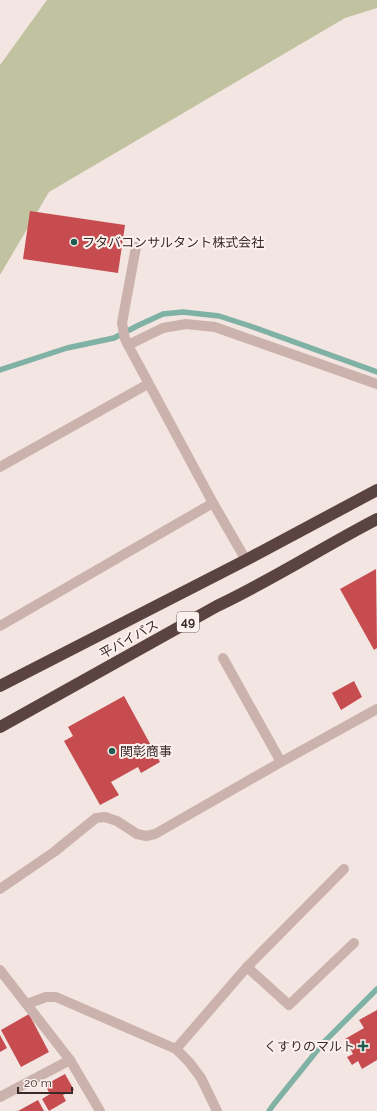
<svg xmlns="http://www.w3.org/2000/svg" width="377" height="1111" font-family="Raleway,'Noto Sans JP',sans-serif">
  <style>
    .green { fill: #c1c3a0 }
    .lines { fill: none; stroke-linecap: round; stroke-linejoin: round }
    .stream { stroke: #7fb1a5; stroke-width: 5.5 }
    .building { fill: #c64c50 }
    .lane { stroke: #ccb2ac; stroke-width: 10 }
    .street { stroke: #ccb2ac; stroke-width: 10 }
    .highway { stroke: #5b4342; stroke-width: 12 }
    .poi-dot { fill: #205c50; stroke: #fbf1ed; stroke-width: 1.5 }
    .labels { text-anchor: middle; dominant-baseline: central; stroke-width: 4; stroke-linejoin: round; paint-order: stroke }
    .shield { fill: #fbf1ed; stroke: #746665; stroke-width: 1 }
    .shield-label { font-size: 12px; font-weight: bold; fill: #3a2b2b }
    .poi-label { font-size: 13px; fill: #3a2b2b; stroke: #fbf1ed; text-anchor: start }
    .street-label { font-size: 13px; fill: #3a2b2b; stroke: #fbf1ed }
  </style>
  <rect width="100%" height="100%" fill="#f3e5e1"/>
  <path class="green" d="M47 0H377V8L345 18 49 192 0 275V65Z"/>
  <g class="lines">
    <g class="stream">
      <path d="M0 370 67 348 114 338 139 325 163 314 183 312 219 316 250 326 377 372"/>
      <path d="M269 1111 274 1104 324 1042 377 989"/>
    </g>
  </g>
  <g class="building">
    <path d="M30 211 125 225 118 273 23 259Z"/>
    <path d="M376 569 377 648 374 650 340 589Z"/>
    <path d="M354 681 362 697 341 710 332 693Z"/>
    <path d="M124 696 160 762 141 773 138 767 111 782 119 795 100 805 64 741 73 736 68 727Z"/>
    <path d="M377 1010V1060L362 1069 358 1061 352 1065 347 1057 353 1054 345 1039 364 1028 359 1020Z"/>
    <path d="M29 1014 49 1052 21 1067 1 1030Z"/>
    <path d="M0 1035 7 1048 0 1052Z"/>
    <path d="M65 1074 74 1090 63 1095 66 1101 49 1111 42 1099 50 1094 45 1085Z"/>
    <path d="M38 1100 44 1111H18Z"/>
  </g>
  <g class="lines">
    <path class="lane" d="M128 345 125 339 122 323 136 247"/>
    <g class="street">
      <path d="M0 467 148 384"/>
      <path d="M246 560 213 503 128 345 163 328 186 324 215 327 377 384"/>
      <path d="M0 626 213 503"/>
      <path d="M223 658 281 762"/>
      <path d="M0 889 54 852 96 818 105 817 117 821 137 834 146 836 155 834 281 762 377 709"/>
      <path d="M247 967 289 1005 354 943"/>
      <path d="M0 970 70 1060 100 1111"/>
      <path d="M27 1004 46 997H56L176 1049 189 1062 201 1078 217 1111"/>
      <path d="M176 1049 247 967 344 869"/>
      <path d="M0 1097 70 1060"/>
    </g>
    <g class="highway">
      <path d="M0 686 246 560 377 490"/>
      <path d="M0 727 217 606C272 580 323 547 377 519"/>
    </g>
  </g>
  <g class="poi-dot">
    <circle cx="74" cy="242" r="4"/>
    <circle cx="112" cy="751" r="4"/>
    <path d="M361 1040h4v4h4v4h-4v4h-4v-4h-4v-4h4z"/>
  </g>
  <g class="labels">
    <rect class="shield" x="177" y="612" width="22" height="20" rx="3"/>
    <g class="shield-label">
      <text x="188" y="622">49</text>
    </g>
    <g class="poi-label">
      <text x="82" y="242">フタバコンサルタント株式会社</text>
      <text x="120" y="751">関彰商事</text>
      <text x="355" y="1046" text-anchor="end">くすりのマルト</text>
    </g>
    <g class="street-label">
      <text transform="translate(129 639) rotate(-29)">平バイパス</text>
    </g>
  </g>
  <path d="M18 1087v6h54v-6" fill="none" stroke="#3a2b2b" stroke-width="2"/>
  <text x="24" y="1087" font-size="12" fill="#3a2b2b" stroke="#fbf1ed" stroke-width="3" paint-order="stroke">20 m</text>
</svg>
